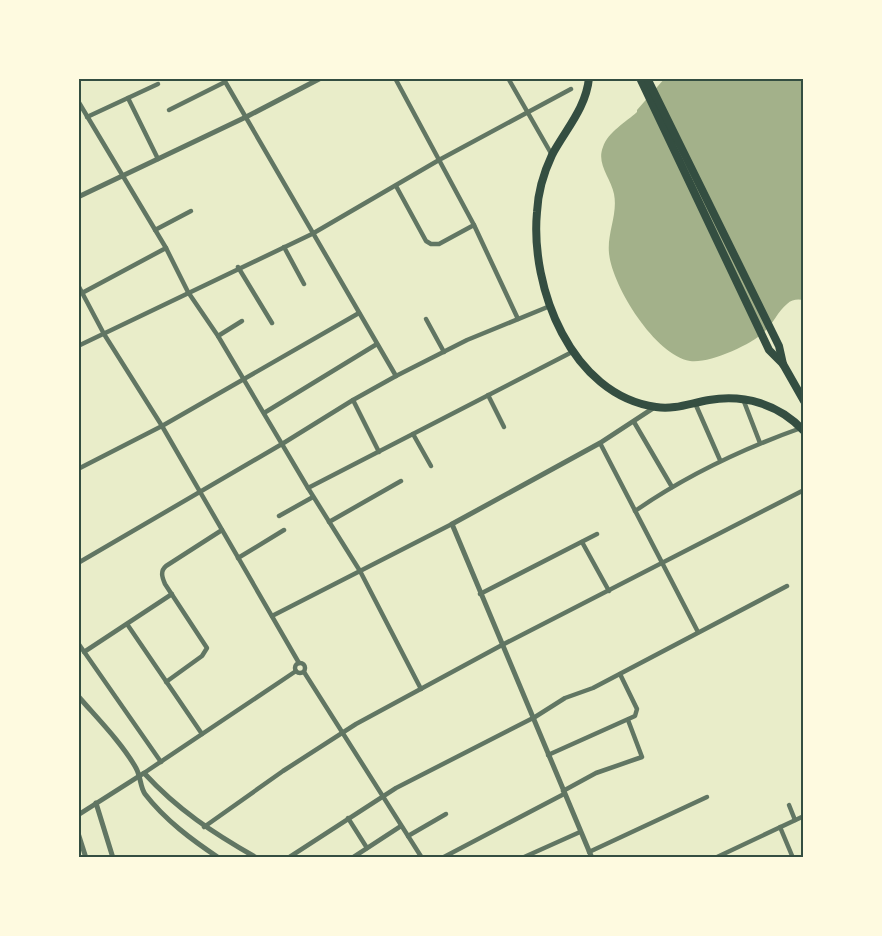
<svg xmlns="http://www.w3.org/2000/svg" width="882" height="936" font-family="'Space Grotesk',sans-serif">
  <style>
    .water { fill: #a3b18a }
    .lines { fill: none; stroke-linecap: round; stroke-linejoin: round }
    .minor { stroke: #617663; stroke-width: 4.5 }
    .tertiary { stroke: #617663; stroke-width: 5 }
    .trunk { stroke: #344e41; stroke-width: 8 }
    .neatline { fill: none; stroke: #344e41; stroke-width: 2 }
  </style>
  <rect width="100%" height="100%" fill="#e9edc9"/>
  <path class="water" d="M665 78H804V300C798 299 792 299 787 304 778 311 773 324 764 332 751 345 708 364 690 361 655 355 612 286 609 253 607 233 618 214 614 194 611 178 596 164 603 147 608 132 626 122 637 112V110Z"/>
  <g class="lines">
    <g class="minor">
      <path d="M223 78 396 376"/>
      <path d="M395 78 474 225 518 319"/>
      <path d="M508 78 552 155"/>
      <path d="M128 98 158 159"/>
      <path d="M78 101 166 248 188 292 218 336 308 488 360 571 421 689"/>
      <path d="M169 110 225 82"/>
      <path d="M87 117 158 84"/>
      <path d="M396 186 426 241 431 244H439L474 225"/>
      <path d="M155 230 191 211"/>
      <path d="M284 247 304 284"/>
      <path d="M238 267 272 323"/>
      <path d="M78 285 104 334 162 426 299 663"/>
      <path d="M82 293 166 248"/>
      <path d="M426 319 444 352"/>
      <path d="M218 336 242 321"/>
      <path d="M78 346 312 234 439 160 571 89"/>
      <path d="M488 395 504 427"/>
      <path d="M743 399 760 443"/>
      <path d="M353 400 379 452"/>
      <path d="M695 403 720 460"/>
      <path d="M264 413 377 344"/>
      <path d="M634 422 672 487"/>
      <path d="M413 434 431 466"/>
      <path d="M600 443 698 632"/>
      <path d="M78 469 162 426 359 313"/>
      <path d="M308 488 574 351"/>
      <path d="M635 511C687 475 742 449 801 428"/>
      <path d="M279 516 313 497"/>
      <path d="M329 522 401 481"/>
      <path d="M582 542 609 591"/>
      <path d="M238 558 284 530"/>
      <path d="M78 563 282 444 353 400 396 376 467 340 550 306"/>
      <path d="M480 594 597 534"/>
      <path d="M272 616 452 524"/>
      <path d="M127 624 202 734"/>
      <path d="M78 643 161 762"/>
      <path d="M84 652 172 594"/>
      <circle cx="300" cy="668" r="5"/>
      <path d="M304 672 422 858"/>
      <path d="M166 682 202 656 207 648 165 584C162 577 160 571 166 566L222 530"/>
      <path d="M548 755 635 716 637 709 620 674"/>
      <path d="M144 773 296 671"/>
      <path d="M563 791 596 773 642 757 628 720"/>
      <path d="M789 805 795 820"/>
      <path d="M348 818 367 848"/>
      <path d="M204 827 283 771 356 724 502 645 804 490"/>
      <path d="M780 827 793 858"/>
      <path d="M408 836 446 814"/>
      <path d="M589 852 707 797"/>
      <path d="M288 858 396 788 535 717 565 698 593 688 787 586"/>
      <path d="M352 858 401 826"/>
      <path d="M442 858 564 794"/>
      <path d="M522 858 580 832"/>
      <path d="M715 858 804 816"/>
    </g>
    <g class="tertiary">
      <path d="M78 197 246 117 321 78"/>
      <path d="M78 696C97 718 122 743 136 768 141 777 140 787 145 794 165 820 192 840 219 858"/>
      <path d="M96 803 113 858"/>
      <path d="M78 815 144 773C178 810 213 833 257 858"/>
      <path d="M78 833 86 858"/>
      <path d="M592 858 452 524 600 443 655 407"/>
    </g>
    <g class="trunk">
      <path d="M589 78C586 108 566 129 552 155 544 172 538 192 537 212 530 287 571 395 656 407 674 410 691 403 709 400 744 394 779 404 804 431"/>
      <path d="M640 78 769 350 783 364 804 401"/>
      <path d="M647 78 779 346 783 364"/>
    </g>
  </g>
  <rect width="882" height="936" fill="none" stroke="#fefae0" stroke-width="159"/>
  <rect x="80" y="80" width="722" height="776" class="neatline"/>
</svg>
